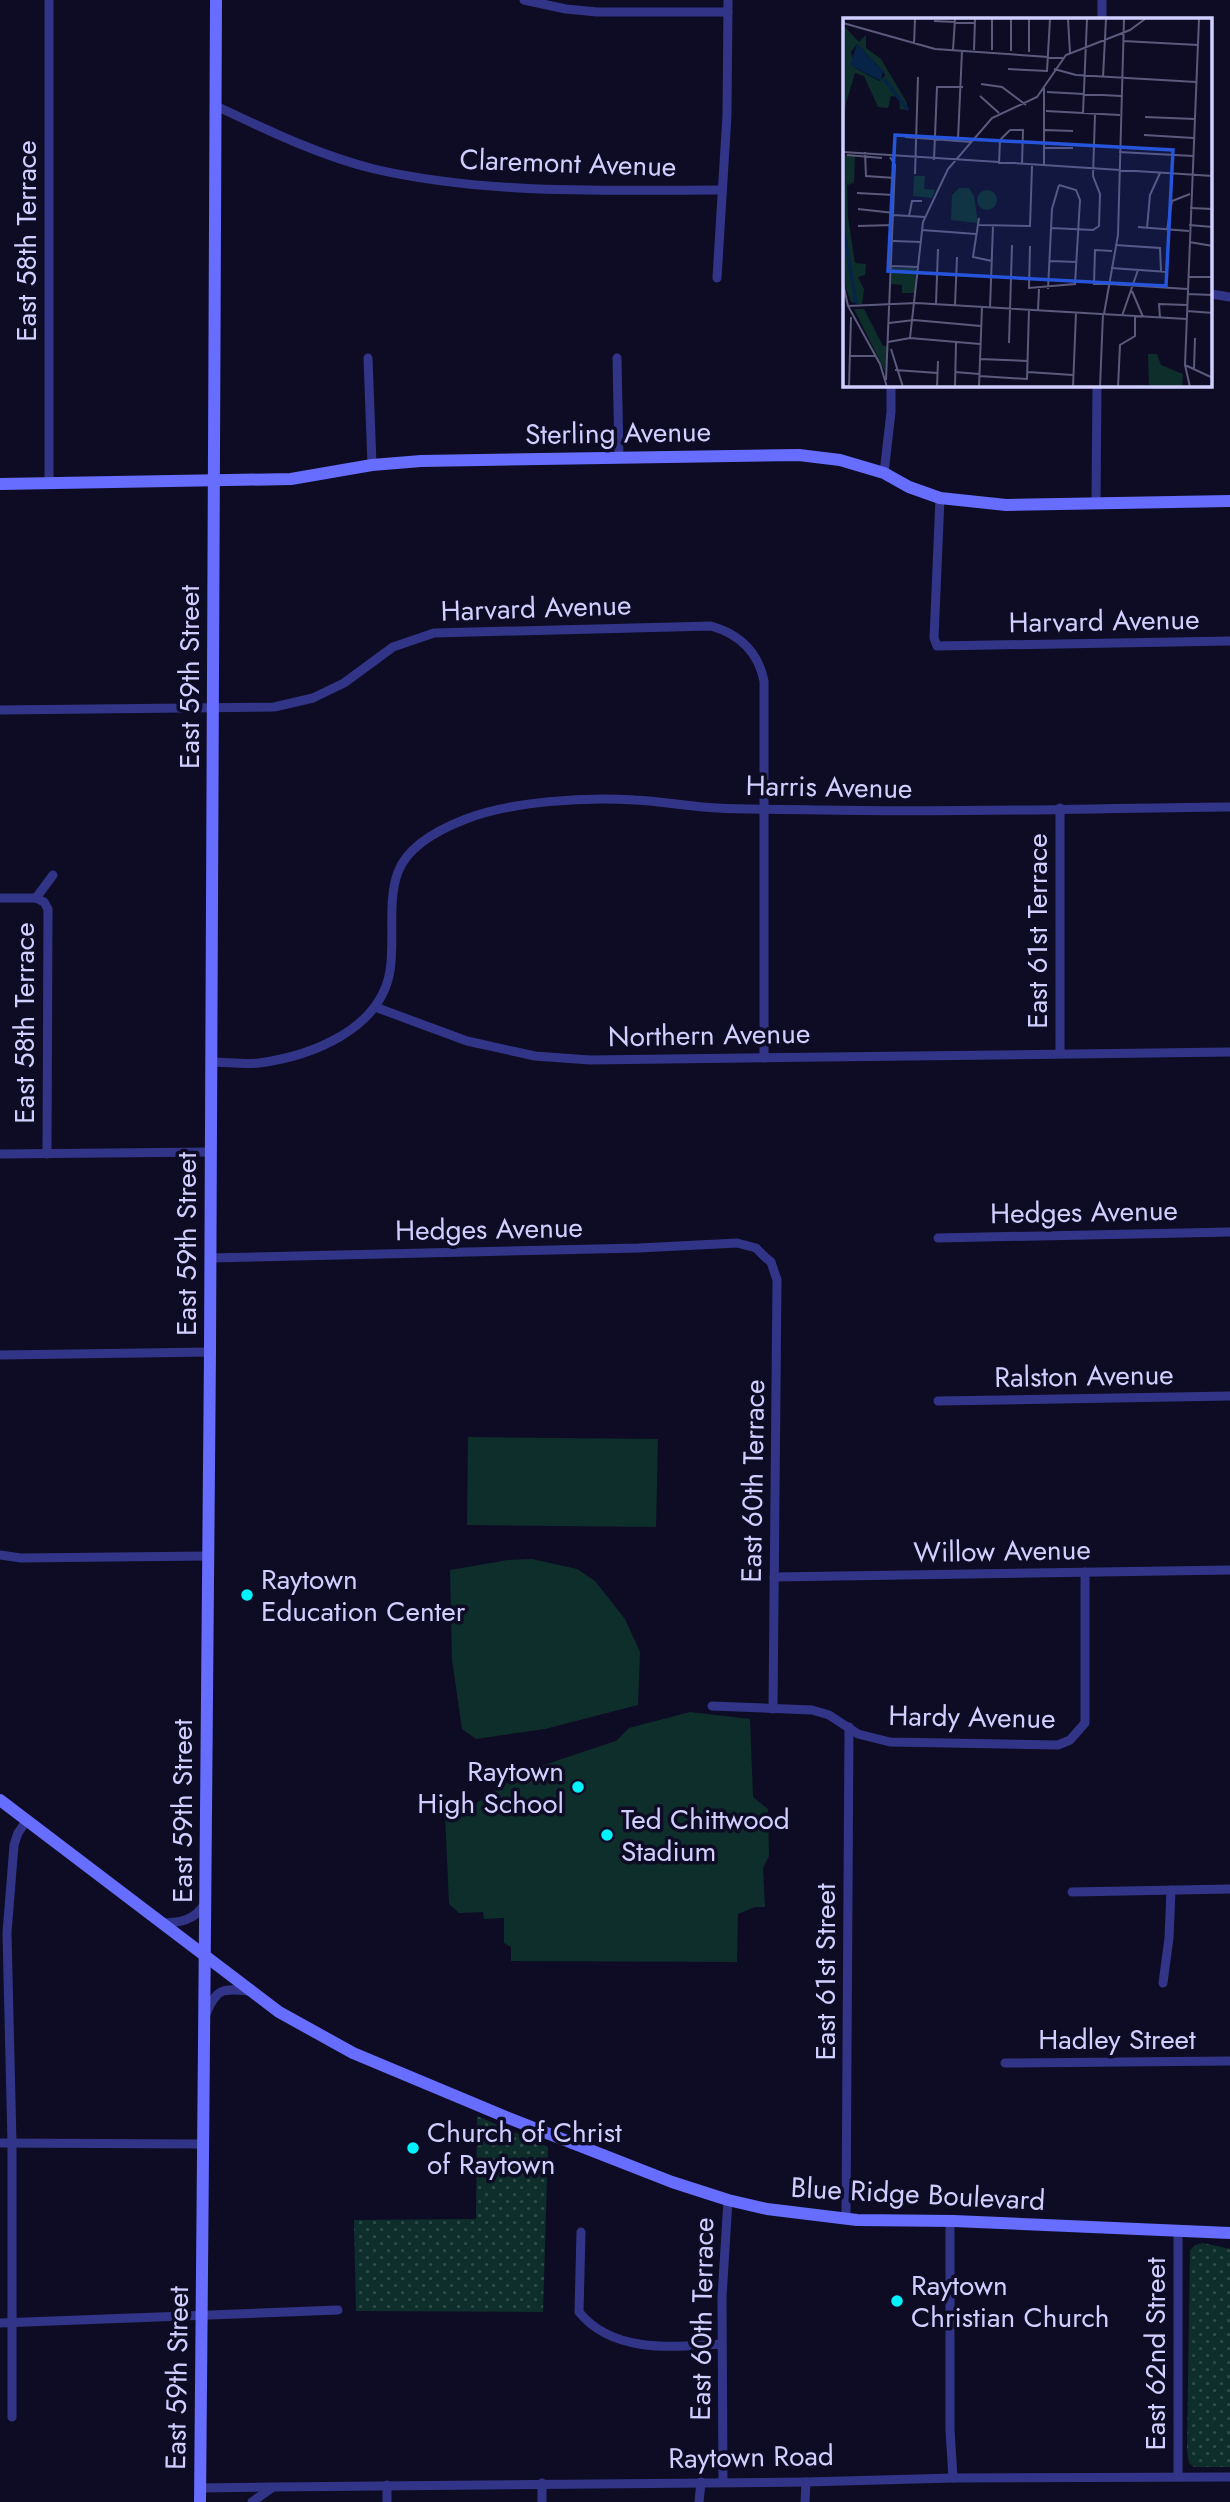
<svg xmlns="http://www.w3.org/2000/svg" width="1230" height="2502" font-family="Jost,sans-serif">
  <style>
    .grass { fill: url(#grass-dots) }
    .pitch { fill: #0e2e2b }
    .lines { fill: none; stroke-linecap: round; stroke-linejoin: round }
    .street { stroke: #323587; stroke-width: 9 }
    .secondary { stroke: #666dff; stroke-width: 12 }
    .poi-dot { fill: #00f2fa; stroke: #0e0c24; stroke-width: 2.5 }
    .labels { text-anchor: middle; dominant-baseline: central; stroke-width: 7; stroke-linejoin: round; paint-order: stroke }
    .street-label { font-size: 28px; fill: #d1cfff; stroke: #0e0c24 }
    .poi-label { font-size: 28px; fill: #d1cfff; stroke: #0e0c24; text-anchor: start }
    .inset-river { fill: none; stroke: #072348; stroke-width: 3.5 }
    .inset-road { fill: none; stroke: #5c5a7c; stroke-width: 2 }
    .view { fill: #2654da; fill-opacity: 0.15; stroke: #2654da; stroke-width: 3.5 }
    .inset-edge { fill: none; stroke: #d1cfff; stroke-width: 3.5 }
  </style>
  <defs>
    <pattern id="grass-dots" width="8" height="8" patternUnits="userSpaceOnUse" patternTransform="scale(1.75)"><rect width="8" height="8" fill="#0e2e2b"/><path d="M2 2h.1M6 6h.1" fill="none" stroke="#304b4b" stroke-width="1.8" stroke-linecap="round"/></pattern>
  </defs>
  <rect width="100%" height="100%" fill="#0e0c24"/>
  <g class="grass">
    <path d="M477 2116 548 2147 543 2312 356 2311 354 2220 476 2219Z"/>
    <path d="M1203 2243 1230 2249V2467H1194L1189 2463 1187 2451 1190 2250 1195 2245Z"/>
  </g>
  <g class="pitch">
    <path d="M468 1437 658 1439 656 1527 467 1525Z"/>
    <path d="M532 1559 577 1569 595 1581 625 1619 640 1652 638 1705 545 1729 476 1739 462 1729 452 1660 450 1570 508 1560Z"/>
    <path d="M690 1712 750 1719 753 1797 768 1809 769 1856 763 1868 765 1907H755L738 1914 737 1962 511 1961V1947L504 1943V1918L484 1919 483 1912 459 1913 449 1904 445 1813 475 1804 516 1777 513 1765 532 1769 616 1741 629 1728Z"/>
  </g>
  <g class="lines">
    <g class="street">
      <path d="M524 0 566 9 597 12H728"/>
      <path d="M1102 19V0"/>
      <path d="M216 106C267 130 318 155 374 169 488 195 606 190 722 190"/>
      <path d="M717 278 727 115 728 0"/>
      <path d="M1211 294 1230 297"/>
      <path d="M368 358 372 465"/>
      <path d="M617 358 619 457"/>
      <path d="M884 473 891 412V385"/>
      <path d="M49 483V0"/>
      <path d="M940 498 934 638 937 646 1230 641"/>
      <path d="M1096 503 1097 385"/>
      <path d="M0 710 274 707 313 698 344 683 393 647 434 633 711 626C739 634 758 651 764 681V1058"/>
      <path d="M0 898H36L53 875"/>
      <path d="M36 898 44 902 48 909 47 1154"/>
      <path d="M375 1007 467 1041 535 1056 590 1060 1230 1052"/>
      <path d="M1060 1053V808"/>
      <path d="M211 1062C227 1062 243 1065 259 1063 311 1056 380 1030 390 971 395 940 387 901 398 872 408 845 440 829 466 819 513 801 585 797 635 800 662 801 690 807 717 808 752 810 788 809 823 810 959 813 1094 808 1230 807"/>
      <path d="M0 1154 211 1152"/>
      <path d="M938 1238 1230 1232"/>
      <path d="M210 1258 639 1248 737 1243 756 1248 765 1257 771 1262 777 1280 773 1709"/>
      <path d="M0 1355 210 1352"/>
      <path d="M938 1401 1230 1396"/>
      <path d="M0 1555 21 1558 208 1556"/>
      <path d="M774 1577 1230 1570"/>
      <path d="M712 1706 812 1710 829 1715 858 1734 890 1742 1058 1745 1070 1740 1085 1723V1572"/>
      <path d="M1072 1892 1230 1889"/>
      <path d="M160 1923C179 1923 195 1921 205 1903"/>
      <path d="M1163 1983 1169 1938 1171 1890"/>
      <path d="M206 2014C216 1989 222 1988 249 1991"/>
      <path d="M1005 2063 1230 2061"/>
      <path d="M0 2143 203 2144"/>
      <path d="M846 2218 849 1727"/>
      <path d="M950 2221V2430L953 2478"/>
      <path d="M581 2232 579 2312C613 2354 674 2347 722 2344"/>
      <path d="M0 2323 338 2310"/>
      <path d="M12 2417V2143L7 1933 14 1845 18 1833 27 1820"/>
      <path d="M1178 2476V2231"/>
      <path d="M723 2482 722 2297 728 2200"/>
      <path d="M542 2483V2502"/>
      <path d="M387 2485V2502"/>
      <path d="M200 2488 272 2487"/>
      <path d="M252 2502 273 2487 806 2482 953 2478 1230 2477"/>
      <path d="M699 2502 701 2482"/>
      <path d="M805 2502 806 2482"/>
    </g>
    <g class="secondary">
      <path d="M0 484 291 479 372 465 421 461 799 455 840 460 884 473 909 487 940 498 1006 505 1230 501"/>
      <path d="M0 1800 279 2012 353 2053 506 2117 672 2182 728 2200 767 2209 857 2220 954 2221 1230 2233"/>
      <path d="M200 2502 210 1352 216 0"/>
    </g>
  </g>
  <g class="poi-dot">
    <circle cx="247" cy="1595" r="7"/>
    <circle cx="578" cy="1787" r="7"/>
    <circle cx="607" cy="1835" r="7"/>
    <circle cx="413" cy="2148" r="7"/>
    <circle cx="897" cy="2301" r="7"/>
  </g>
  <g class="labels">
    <g class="street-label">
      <text transform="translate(568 163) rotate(2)">Claremont Avenue</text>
      <text transform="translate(26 241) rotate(-90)">East 58th Terrace</text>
      <text transform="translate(618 433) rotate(-1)">Sterling Avenue</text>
      <text transform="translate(536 608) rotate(-2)">Harvard Avenue</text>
      <text transform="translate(1104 621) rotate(-1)">Harvard Avenue</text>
      <text transform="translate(189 677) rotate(-90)">East 59th Street</text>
      <text transform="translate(829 787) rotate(1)">Harris Avenue</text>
      <text transform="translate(1037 931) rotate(-90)">East 61st Terrace</text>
      <text transform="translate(24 1023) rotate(-90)">East 58th Terrace</text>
      <text transform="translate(709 1035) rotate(-1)">Northern Avenue</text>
      <text transform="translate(1084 1212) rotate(-1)">Hedges Avenue</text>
      <text transform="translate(489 1229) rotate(-1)">Hedges Avenue</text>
      <text transform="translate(186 1244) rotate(-90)">East 59th Street</text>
      <text transform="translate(1084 1376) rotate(-1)">Ralston Avenue</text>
      <text transform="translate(753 1481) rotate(-89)">East 60th Terrace</text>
      <text transform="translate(1002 1551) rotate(-1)">Willow Avenue</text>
      <text transform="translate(972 1717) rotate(1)">Hardy Avenue</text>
      <text transform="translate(182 1811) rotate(-90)">East 59th Street</text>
      <text transform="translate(825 1972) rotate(-90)">East 61st Street</text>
      <text x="1117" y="2039">Hadley Street</text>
      <text transform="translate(918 2194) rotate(3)">Blue Ridge Boulevard</text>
      <text transform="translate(702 2319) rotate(-89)">East 60th Terrace</text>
      <text transform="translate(1155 2354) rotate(-90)">East 62nd Street</text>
      <text transform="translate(177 2378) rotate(-89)">East 59th Street</text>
      <text transform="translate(751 2457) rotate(-1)">Raytown Road</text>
    </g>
    <g class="poi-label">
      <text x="261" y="1579">Raytown<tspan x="261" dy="32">Education Center</tspan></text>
      <text x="564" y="1771" text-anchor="end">Raytown<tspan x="564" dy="32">High School</tspan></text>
      <text x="621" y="1819">Ted Chittwood<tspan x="621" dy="32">Stadium</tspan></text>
      <text x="427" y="2132">Church of Christ<tspan x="427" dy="32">of Raytown</tspan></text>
      <text x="911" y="2285">Raytown<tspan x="911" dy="32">Christian Church</tspan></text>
    </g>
  </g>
  <g transform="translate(843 18)">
    <rect width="369" height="369" fill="#0e0c24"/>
    <path d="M0 137 12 138 11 165 0 164ZM71 158H82L81 171 92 172 89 180 70 178ZM49 250H73L72 275H59V267L48 266Z" fill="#0e2e2b"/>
    <path d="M0 7 16 24 23 17V30L38 41 64 85V92L57 91 56 79 48 78 45 90 35 89 21 58 12 55 3 85 0 121ZM14 26 40 53 42 58 36 63 12 50 8 34ZM0 164 11 165 4 167 5 199 12 245 23 246 22 257 15 259 21 271 19 287 8 284 1 265ZM11 291H21L40 328H45L42 353ZM305 336H314L318 347 340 356 339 369H306Z" fill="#0e2e2b" fill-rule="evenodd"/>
    <path d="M116 170H126L131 178 135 205 108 202 109 177ZM134 182a10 10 0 1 1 20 0a10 10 0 1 1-20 0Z" fill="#0e2e2b"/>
    <path d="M14 26 40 53 38 63 7 47Z" fill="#072348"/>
    <path class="inset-river" d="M41 61 65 92M0 208 13 285"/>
    <path class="inset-road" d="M149 1V32M168 1V33M225 1 227 35M91 3 132 5M0 5 92 31 220 40M280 23 355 27M71 26 72 1M110 32 112 1M131 32 132 1M186 34V1M165 51 204 53 207 1M211 51 233 57 353 64M260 59 263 1M138 66 159 69 183 87M204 74 278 78M137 78 156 95M203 93 277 97M240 95 244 1M302 99 352 101M167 112H180L179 147M202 112 230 113M301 117 351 120M62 119 128 124M115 121 119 33M202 130H230M0 134 370 158M22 134 23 158 52 160M276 134 350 138M4 137 39 140M91 142 94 69H120M156 146 157 122 167 112M201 148V68M72 156 75 59M14 175 51 177M347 190 370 191M15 191 51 195M50 197 82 199M66 198 69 183H79M136 200 130 239 149 243M136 207 187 208 189 148M346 207 370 209M15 208 50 207M295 209 346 213M208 210 250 212 256 208 257 176 250 158 252 96M304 210 307 177 317 155M79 212 133 216M324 212 329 183 347 176M50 223 78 224M346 224 370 228M272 227 317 230 318 253M187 228 186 270 232 266 237 182 233 172 216 167M207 243 234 244M48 248 76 249M268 250 325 254M345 259H370M0 265 5 288 37 346 44 369M267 266 344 271M267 266H251L252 232 269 233M205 271 209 191 216 167M289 273 300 299M344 276 370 277M93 286 95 231M112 287 114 239M5 288 73 285 344 301M147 290 150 208M195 292 196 271M344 293 370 295M261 296 275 217 281 1M279 298 295 252M317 300 316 286 344 287M46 305 71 302 138 308M67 320 80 204 105 151 149 100 194 79 223 37 287 12 302 1M45 324 67 320 137 326M166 325 169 227M48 331 60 369M7 338H32M137 341 185 343M342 347 370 360M351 350 352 320M52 352 95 355M112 354 136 356M185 354 230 357M136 358 184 361 186 292M43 362 52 147 47 139M6 369 8 299M94 369 95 343M112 369 113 325M136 369 139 289M230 369 233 295M257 369 260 296M275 369 277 327 292 318V298M347 369 342 347 356 1"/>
    <path class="view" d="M52 117 330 132 323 268 45 253Z"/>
    <rect width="369" height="369" class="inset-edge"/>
  </g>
</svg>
